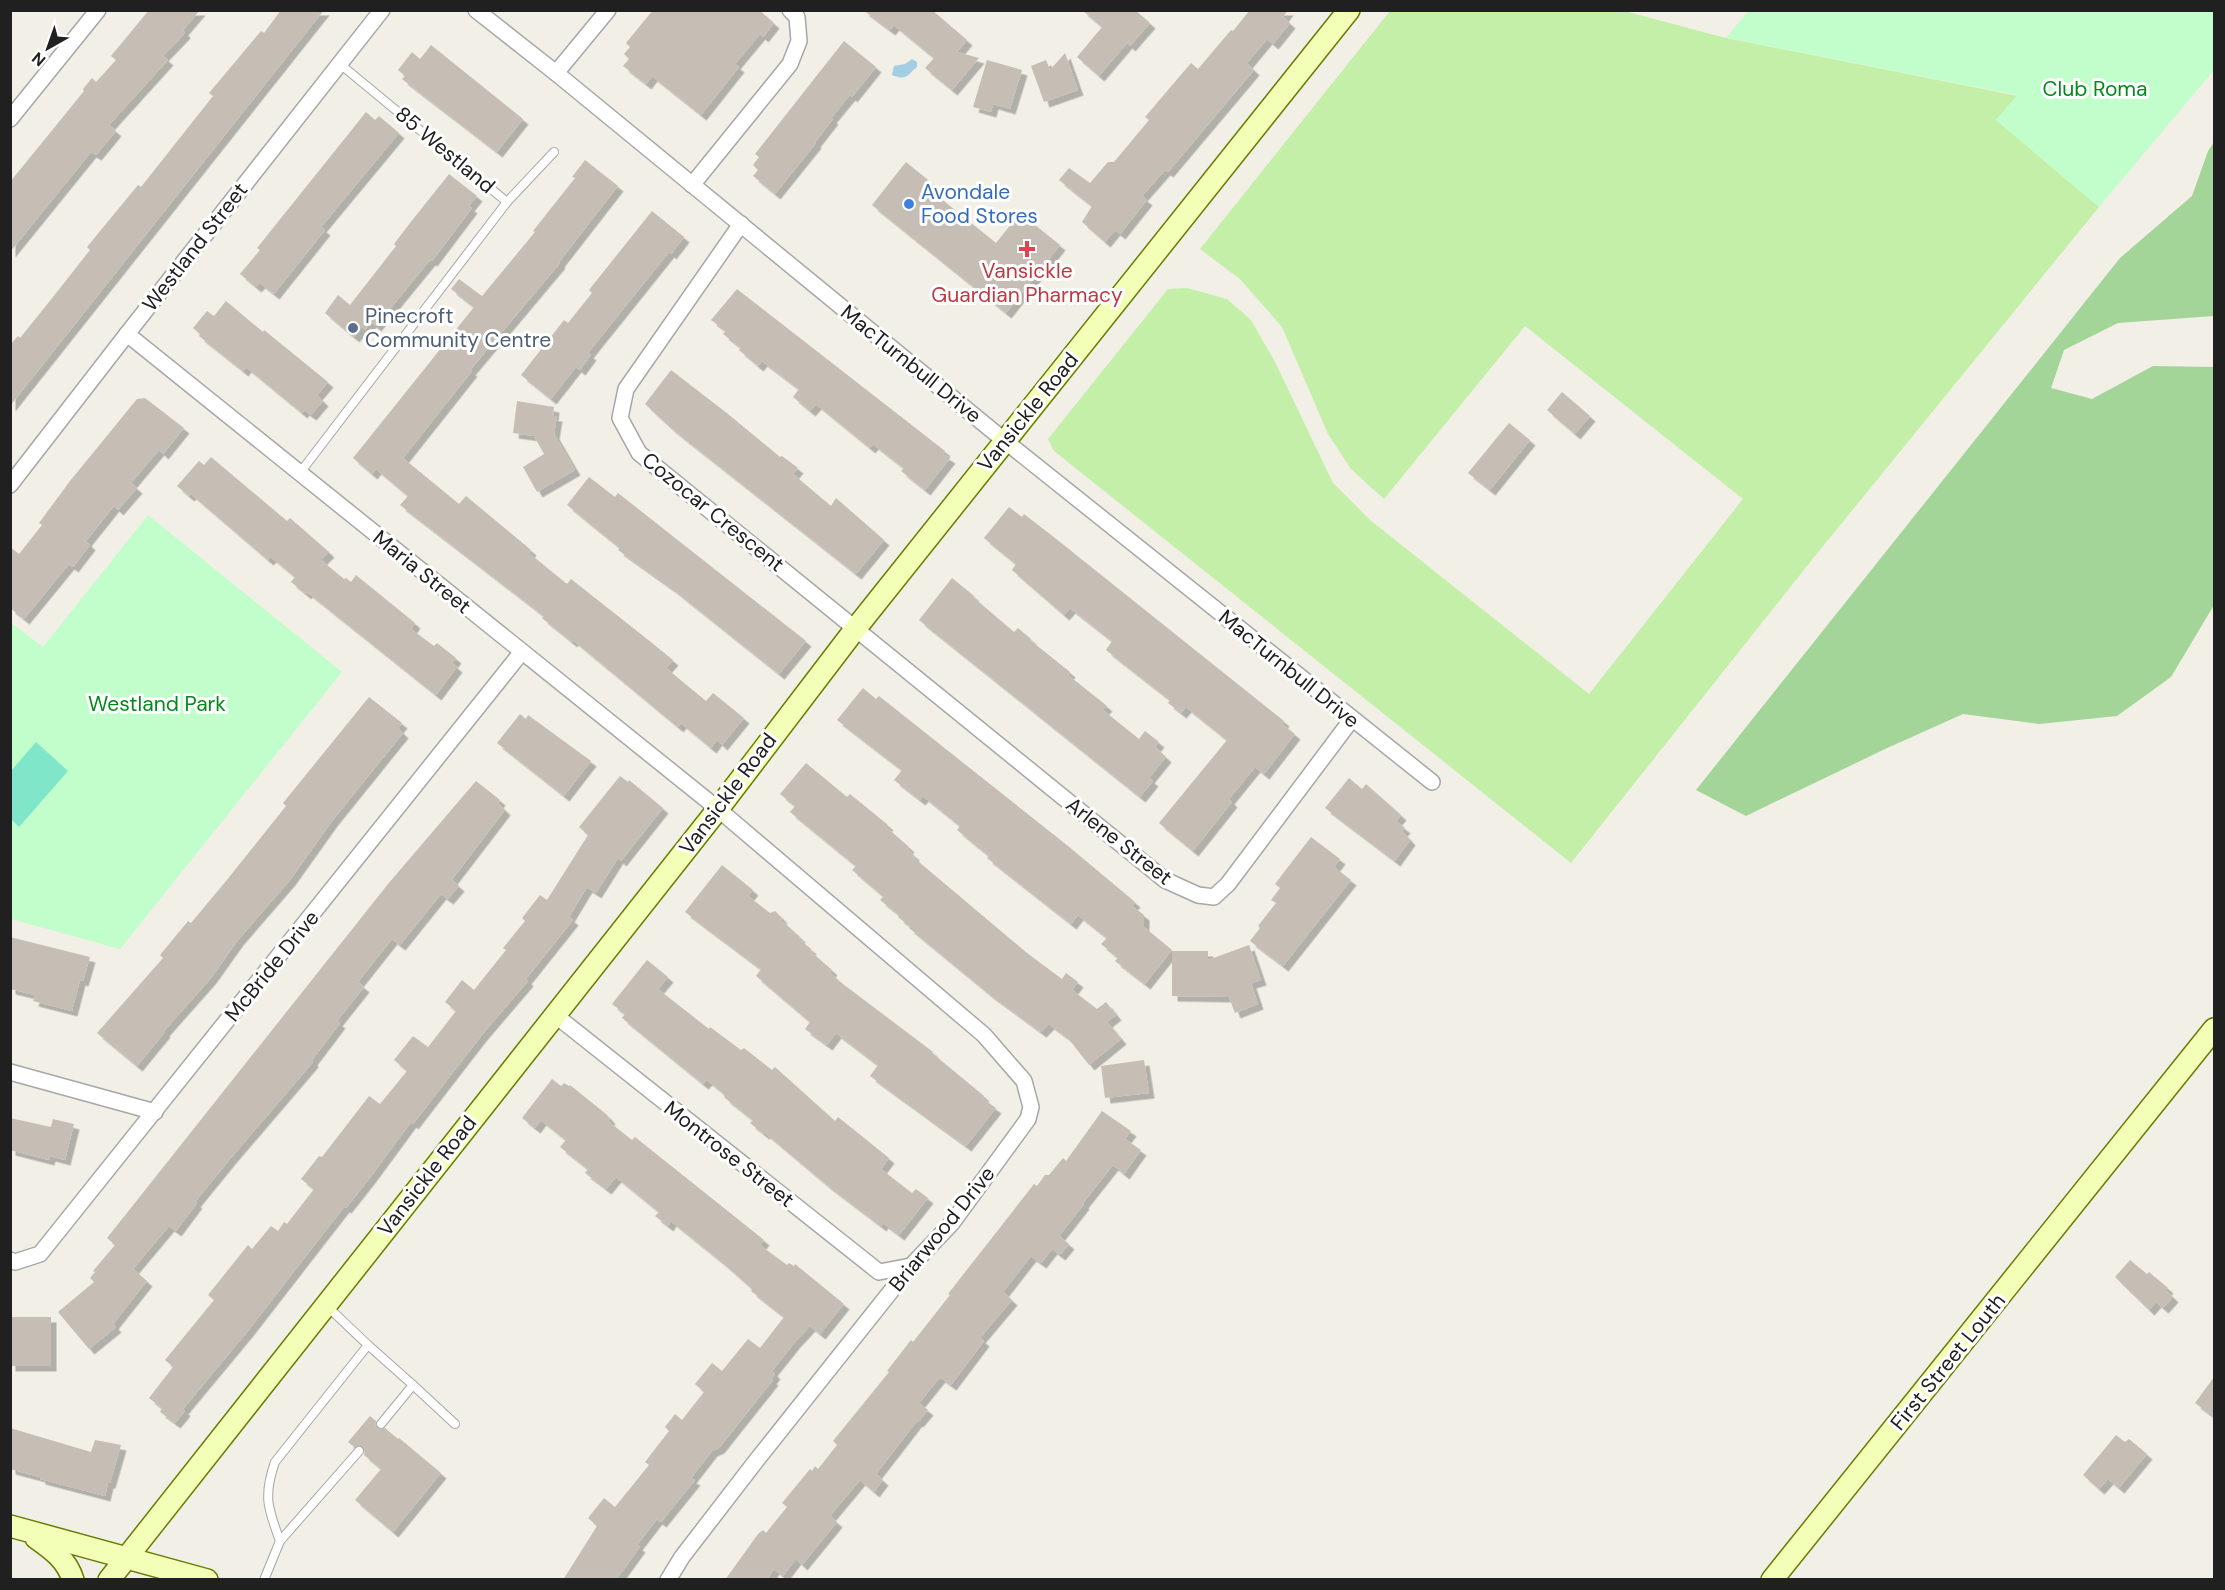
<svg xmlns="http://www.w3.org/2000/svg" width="2225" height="1590" font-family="'DM Sans',sans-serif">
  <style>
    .grass { fill: #c3efa9 }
    .forest { fill: #a3d498 }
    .park { fill: #c1fecc }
    .pitch { fill: #7fe6c9 }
    .water { fill: #a3cde2 }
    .building { fill: #c6beb5; filter: url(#shadow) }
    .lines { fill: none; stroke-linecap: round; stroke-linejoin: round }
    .lane-casing { stroke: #a7a7a7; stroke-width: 10 }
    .street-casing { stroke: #a7a7a7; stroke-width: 18 }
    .secondary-casing { stroke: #637f00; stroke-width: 24 }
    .lane { stroke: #fff; stroke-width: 8 }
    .street { stroke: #fff; stroke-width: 15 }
    .secondary { stroke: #f3feb7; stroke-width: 21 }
    .shop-dot { fill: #3f7fe0; stroke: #fff; stroke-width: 2 }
    .health-dot { fill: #e0444e; stroke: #fff; stroke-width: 2 }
    .service-dot { fill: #5c6f8a; stroke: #fff; stroke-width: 2 }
    .labels { text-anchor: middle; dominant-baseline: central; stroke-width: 6; stroke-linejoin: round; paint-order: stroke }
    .park-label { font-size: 21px; fill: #03891d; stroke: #fff }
    .street-label { font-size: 21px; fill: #202020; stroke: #fff }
    .shop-label { font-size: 21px; fill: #366cbe; stroke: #fff; text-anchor: start }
    .health-label { font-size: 21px; fill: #be3a42; stroke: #fff }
    .service-label { font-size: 21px; fill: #4e5e75; stroke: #fff; text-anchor: start }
  </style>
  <defs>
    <filter id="shadow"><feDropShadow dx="5.5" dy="5.5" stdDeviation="0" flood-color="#0004"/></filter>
  </defs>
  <rect width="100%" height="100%" fill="#f1efe6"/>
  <path class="grass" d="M1390 11H1624L1726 38 2018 96 1996 120 2099 207 1815 556 1571 863 1054 451 1048 439 1168 289 1187 288 1227 299 1251 320 1275 362 1333 483 1370 520 1589 694 1743 499 1525 326 1384 499 1351 469 1328 434 1282 327 1240 279 1200 249Z"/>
  <path class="forest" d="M2214 142V316L2118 323 2064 350 2051 388 2092 399 2153 366 2214 367V605L2171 677 2117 716 2039 724 1963 714 1885 749 1746 816 1696 790 2120 258 2192 196 2208 151Z"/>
  <g class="park">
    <path d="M1749 10 2214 11V70L2099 207 1996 120 2017 95 1726 38Z"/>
    <path d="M148 515 342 672 120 949 11 919 10 622 43 647Z"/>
  </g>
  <path class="pitch" d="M36 742 68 771 19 827 11 819V771Z"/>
  <path class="water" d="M912 59 917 62V67C907 75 907 81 892 75L894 66 905 64Z"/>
  <g class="building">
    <path d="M149 10H200L183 30 185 33 163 56 168 60 109 125 116 131 96 155 91 152 10 252V182L84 91 83 89 92 78 96 82 116 60 111 56Z"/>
    <path d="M281 10H324L10 406V345L18 336 20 338 53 297 90 250 87 247 138 185 141 187 213 96 209 93 261 31 264 33Z"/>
    <path d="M653 10H759L774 23 763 37 760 34 735 64 739 67 701 115 652 76 646 84 623 66 629 59 624 54 630 47 626 43Z"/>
    <path d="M863 10H932L967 40 957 52 979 58 952 90 925 68 934 58 894 25 890 30Z"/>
    <path d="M1082 10H1135L1150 23 1130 46 1127 43 1099 76 1077 57 1102 27Z"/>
    <path d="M1250 10H1288L1283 17 1290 23 1273 44 1267 39 1247 63 1254 70 1168 172 1165 170 1142 196 1147 200 1120 234 1115 230 1105 242 1082 222 1092 206 1059 180 1069 168 1090 183 1108 162H1114L1149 120 1145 117 1191 63 1198 69 1231 30 1233 31Z"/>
    <path d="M844 41 876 67 852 97 850 95 831 118 833 119 815 142 816 143 775 194 753 176 758 170 753 165 759 157 755 154Z"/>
    <path d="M431 45 523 119 497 152 402 79 405 76 398 70 412 52 420 59Z"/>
    <path d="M1065 53 1078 90 1044 102 1031 66 1046 60 1050 70Z"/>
    <path d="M987 60 1022 70 1010 109 993 104 991 112 973 107Z"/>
    <path d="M366 112 375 120 379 116 399 133 321 227 325 230 274 294 260 283 256 287 240 274 260 250 257 248Z"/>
    <path d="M585 160 618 186 559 262 560 263 470 370 472 371 403 458 459 504 466 496 531 550 529 553 567 584 571 579 642 635 673 660 666 668 706 701 713 693 744 718 722 745 717 740 711 748 681 723 678 727 573 640 572 642 542 618 544 616 400 505 408 496 376 469 372 474 353 458 474 307 451 289 459 279 482 296 535 232 533 231 575 178 572 177Z"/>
    <path d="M906 162 928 180 924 185 996 243 1020 213 1060 245 1006 313 872 205Z"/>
    <path d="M449 174 477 196 469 206 472 208 432 261 430 260 376 326 371 322 365 330 362 327 354 337 325 313 338 295 350 305 396 246 394 244 410 223Z"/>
    <path d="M652 211 684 237 671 254 669 252 588 353 591 355 580 370 576 367 551 399 521 375 564 320 568 323 592 293 589 290Z"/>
    <path d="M737 289 945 451 943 454 950 458 925 490 901 471 904 468 873 444 870 448 816 404 810 411 793 397 799 389 762 361 758 366 739 350 741 348 723 334 726 331 711 320Z"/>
    <path d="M226 301 263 332 264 330 328 382 317 395 323 401 311 415 304 410 302 413 246 367 243 371 199 336 200 334 193 328 207 311 214 316Z"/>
    <path d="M671 370 728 414 780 457 782 456 798 468 793 474 831 506 836 498 884 540 856 574 671 428 645 404Z"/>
    <path d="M1562 392 1590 416 1575 434 1547 410Z"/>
    <path d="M145 398 184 428 163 454 159 450 131 483 137 488 118 510 114 506 86 541 90 545 73 567 69 564 24 619 10 608V547L19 554 42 525 39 523 70 481 137 399Z"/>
    <path d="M517 401 554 407 553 416H557L554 434 575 470 537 492 523 467 544 454 534 436 513 433Z"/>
    <path d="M1509 423 1530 440 1490 490 1468 473Z"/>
    <path d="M211 457 287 521 290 518 329 552 321 560 344 579 346 578 351 582 356 575 415 623 411 629 434 646 437 643 456 658 452 663 457 667 436 695 307 592 306 594 291 582 295 577 271 557 268 560 191 494 189 496 177 486 199 461 204 465Z"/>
    <path d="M589 477 615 497 618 493 806 641 779 674 670 587 618 550 620 548 567 505Z"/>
    <path d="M1009 507 1022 517 1024 514 1055 538 1284 721 1282 724 1295 734 1264 774 1255 767 1229 799 1232 802 1193 851 1159 823 1227 740 1186 707 1181 713 1168 703 1170 700 1106 650 1112 641 1070 608 1064 615 1012 570 1016 564 984 538Z"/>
    <path d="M952 578 974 596 973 597 1014 632 1018 628 1031 639 1030 640 1070 672 1068 675 1107 706 1103 710 1139 739 1145 731 1159 742 1155 747 1166 757 1149 778 1153 781 1140 797 919 620Z"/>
    <path d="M863 688 876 699 879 696 1068 846 1135 902 1132 906 1144 915V927L1172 950 1145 984 1115 961 1118 958 1101 944 1107 938 1078 915 1071 924 987 858 989 856 957 830 960 826 923 796 920 800 894 780 902 770 837 720Z"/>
    <path d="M369 697 402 723 398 728 403 733 332 821 290 880 238 940 211 978 164 1031 165 1032 137 1066 97 1033 163 958 160 955 188 921 191 923 226 881 286 806 283 803Z"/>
    <path d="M520 714 526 719 528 715 591 761 564 796 497 743Z"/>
    <path d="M806 763 847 797 850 794 888 825 886 827 909 847 907 849 914 855 913 857 1027 953 1062 979 1066 973 1078 982 1072 990 1097 1009 1106 1002 1116 1015 1107 1022 1121 1039 1089 1065 1068 1038 1049 1024 1041 1032 988 993 909 928 910 926 898 917 899 915 880 900 883 897 878 892 852 870 856 866 790 812 795 806 780 794Z"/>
    <path d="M620 776 628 782 629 780 663 808 621 861 618 858 596 893 587 887 569 917 573 920 526 979 528 981 481 1036 413 1124 411 1122 369 1179 346 1208 344 1207 247 1332 183 1409 185 1411 175 1423 160 1412 162 1408 149 1398 173 1367 165 1360 214 1300 208 1295 248 1245 252 1249 271 1226 278 1231 284 1222 287 1224 314 1189 301 1179 319 1156 322 1157 369 1096 380 1104 407 1071 394 1060 413 1036 428 1047 456 1011 445 1002 462 980 474 990 506 950 503 948 525 921 522 918 540 895 547 900 588 835 579 827Z"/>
    <path d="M1349 778 1362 789 1366 784 1401 815 1396 821 1405 828 1402 831 1410 840 1395 861 1325 808Z"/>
    <path d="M476 781 500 800 498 803 505 810 453 878 452 880 459 886 448 899 441 894 400 945 392 939 358 982 364 987 337 1021 340 1023 312 1060 313 1062 230 1159 195 1202 197 1203 176 1231 169 1226 133 1269 147 1281 113 1324 116 1327 89 1349 58 1312 94 1282 90 1278 95 1272 93 1271 115 1245 107 1238 388 884Z"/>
    <path d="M1311 837 1340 859 1334 867 1351 880 1283 966 1250 941 1260 928 1258 926 1276 903 1271 900 1280 888 1275 884Z"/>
    <path d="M722 865 753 890 748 896 770 913 775 911 781 917 782 921 800 937 799 939 811 949 810 951 832 970 830 972 839 981 933 1052 932 1053 984 1096 982 1098 996 1108 966 1146 870 1076 878 1065 836 1033 827 1045 805 1029 810 1022 756 976 761 969 685 912Z"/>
    <path d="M10 937 90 957 83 981 80 980 72 1011 33 1001 35 995 10 989Z"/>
    <path d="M1249 945 1261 980 1251 983 1258 1004 1235 1013 1229 997 1172 996V951H1208V960Z"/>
    <path d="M647 960 668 977 658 989 709 1029 710 1027 741 1050 744 1048 772 1070 775 1067 835 1121 838 1117 889 1158 881 1169 912 1193 916 1189 928 1198 899 1235 883 1223 881 1226 827 1185 765 1133 764 1134 750 1123 753 1120 725 1098 723 1093 707 1080 703 1084 622 1018 625 1014 612 1004Z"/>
    <path d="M1144 1060 1149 1093 1105 1098 1101 1066Z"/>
    <path d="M552 1079 561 1086 564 1083 569 1086 570 1085 606 1114 610 1119 608 1121 632 1140 635 1137 764 1240 760 1245 787 1265 789 1263 794 1266 795 1264 844 1304 820 1334 810 1326 795 1342 772 1371 775 1374 771 1379 773 1380 719 1448 712 1451 691 1478 695 1480 661 1522 657 1519 637 1545 640 1547 616 1580H563L597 1526 588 1518 604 1498 615 1507 649 1465 645 1462 669 1431 665 1427 675 1414 682 1420 704 1392 695 1384 712 1363 722 1371 748 1339 760 1348 784 1317 751 1291 752 1289 723 1263 671 1221 668 1226 655 1216 659 1212 616 1177 606 1189 585 1173 588 1169 560 1147 566 1140 541 1120 535 1128 522 1118Z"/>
    <path d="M1102 1111 1131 1131 1125 1139 1141 1150 1124 1174 1113 1165 1083 1203 1084 1204 1059 1236 1069 1244 1060 1255 1052 1249 1041 1263 1031 1256 1003 1292 1012 1300 980 1338 984 1341 951 1385 940 1377 919 1403 928 1410 918 1422 917 1421 876 1474 883 1480 874 1492 860 1480 830 1516 837 1522 802 1565 796 1559 783 1576 774 1569 767 1580H725L758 1534 763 1530 766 1533 787 1507 782 1503 810 1469 812 1471 815 1466 818 1469 837 1445 833 1441 889 1372 887 1371 911 1340 913 1342 950 1295 948 1294 1034 1184 1037 1186 1045 1175H1049L1063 1158 1066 1161Z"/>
    <path d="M10 1118 51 1127 53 1119 74 1124 65 1160 50 1156 49 1160 10 1150Z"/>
    <path d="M2130 1260 2147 1274 2149 1272 2168 1288 2166 1290 2173 1297 2163 1308 2156 1302 2149 1310 2115 1277Z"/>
    <rect x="10" y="1317" width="41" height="49"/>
    <path d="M2214 1377V1417L2195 1403Z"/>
    <path d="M370 1416 376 1421 375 1426 378 1429 385 1428 398 1439 399 1438 441 1473 393 1532 355 1500 381 1469 364 1455 365 1450 362 1446 354 1447 348 1442Z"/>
    <path d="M10 1428 91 1452 95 1440 121 1445 110 1483H108L105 1496 40 1479V1477L10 1469Z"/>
    <path d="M2116 1435 2125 1442 2129 1439 2147 1454 2119 1488 2108 1479 2099 1489 2083 1475Z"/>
  </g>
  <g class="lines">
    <defs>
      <g id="lane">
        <path d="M340 64 507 202"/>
        <path d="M299 474 507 202 554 152"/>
        <path d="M368 1345 413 1385 381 1424"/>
        <path d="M413 1385 455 1424"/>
        <path d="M280 1541 359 1451"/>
        <path d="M264 1580 280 1541C268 1509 263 1496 275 1462L368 1345 328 1307"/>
      </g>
      <g id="street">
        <path d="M476 10 556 73 1005 441 1432 782"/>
        <path d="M556 73 608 10"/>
        <path d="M10 119 98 10"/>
        <path d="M692 185 790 64 799 41 797 17 790 10"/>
        <path d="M741 224 626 389 620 418 639 453 1165 880 1198 895 1214 897 1228 884 1352 719"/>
        <path d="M127 334 718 809 984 1035 1024 1081 1031 1107 1028 1119 952 1223 911 1266 756 1461 682 1557 668 1580"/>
        <path d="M10 485 127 334 382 10"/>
        <path d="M555 1015 879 1272 911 1266"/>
        <path d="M10 1072 155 1112"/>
        <path d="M10 1260 15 1262 40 1254 521 653"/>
      </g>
      <g id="secondary">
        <path d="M10 1526 207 1580"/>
        <path d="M36 1538C53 1550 67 1560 73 1580"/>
        <path d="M109 1580 718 809 856 628 1349 10"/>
        <path d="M1772 1580 2214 1029"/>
      </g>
    </defs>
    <use href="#lane" class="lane-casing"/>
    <use href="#street" class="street-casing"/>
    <use href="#secondary" class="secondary-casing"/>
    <use href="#lane" class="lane"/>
    <use href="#street" class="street"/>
    <use href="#secondary" class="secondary"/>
  </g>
  <circle class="shop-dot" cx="909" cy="204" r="6"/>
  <path class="health-dot" d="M1024 240h6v6h6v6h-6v6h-6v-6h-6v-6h6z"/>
  <circle class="service-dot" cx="353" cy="328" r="6"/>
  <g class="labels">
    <g class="park-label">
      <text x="2095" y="89">Club Roma</text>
      <text x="157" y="704">Westland Park</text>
    </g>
    <g class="street-label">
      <text transform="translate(445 150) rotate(40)">85 Westland</text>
      <text transform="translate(195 247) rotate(-52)">Westland Street</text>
      <text transform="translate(911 364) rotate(39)">MacTurnbull Drive</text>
      <text transform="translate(1028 412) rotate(-51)">Vansickle Road</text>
      <text transform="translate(713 512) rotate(39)">Cozocar Crescent</text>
      <text transform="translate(422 572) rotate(39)">Maria Street</text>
      <text transform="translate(1289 669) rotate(39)">MacTurnbull Drive</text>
      <text transform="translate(728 794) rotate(-53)">Vansickle Road</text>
      <text transform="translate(1119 841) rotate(38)">Arlene Street</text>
      <text transform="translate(272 966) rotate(-51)">McBride Drive</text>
      <text transform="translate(729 1154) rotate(38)">Montrose Street</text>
      <text transform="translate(427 1176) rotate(-52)">Vansickle Road</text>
      <text transform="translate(942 1229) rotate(-51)">Briarwood Drive</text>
      <text transform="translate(1948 1362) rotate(-51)">First Street Louth</text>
    </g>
    <g class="shop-label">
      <text x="921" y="192">Avondale<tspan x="921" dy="24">Food Stores</tspan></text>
    </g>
    <g class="health-label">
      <text x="1027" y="271">Vansickle<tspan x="1027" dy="24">Guardian Pharmacy</tspan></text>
    </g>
    <g class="service-label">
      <text x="365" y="316">Pinecroft<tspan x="365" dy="24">Community Centre</tspan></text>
    </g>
  </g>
  <rect width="2225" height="1590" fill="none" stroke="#202020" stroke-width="24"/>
  <g transform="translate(48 48) rotate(220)" stroke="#ffffff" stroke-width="4.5" paint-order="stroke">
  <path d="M0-4.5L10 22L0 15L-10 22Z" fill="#202020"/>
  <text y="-9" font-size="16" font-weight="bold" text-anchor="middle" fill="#202020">N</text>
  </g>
</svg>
